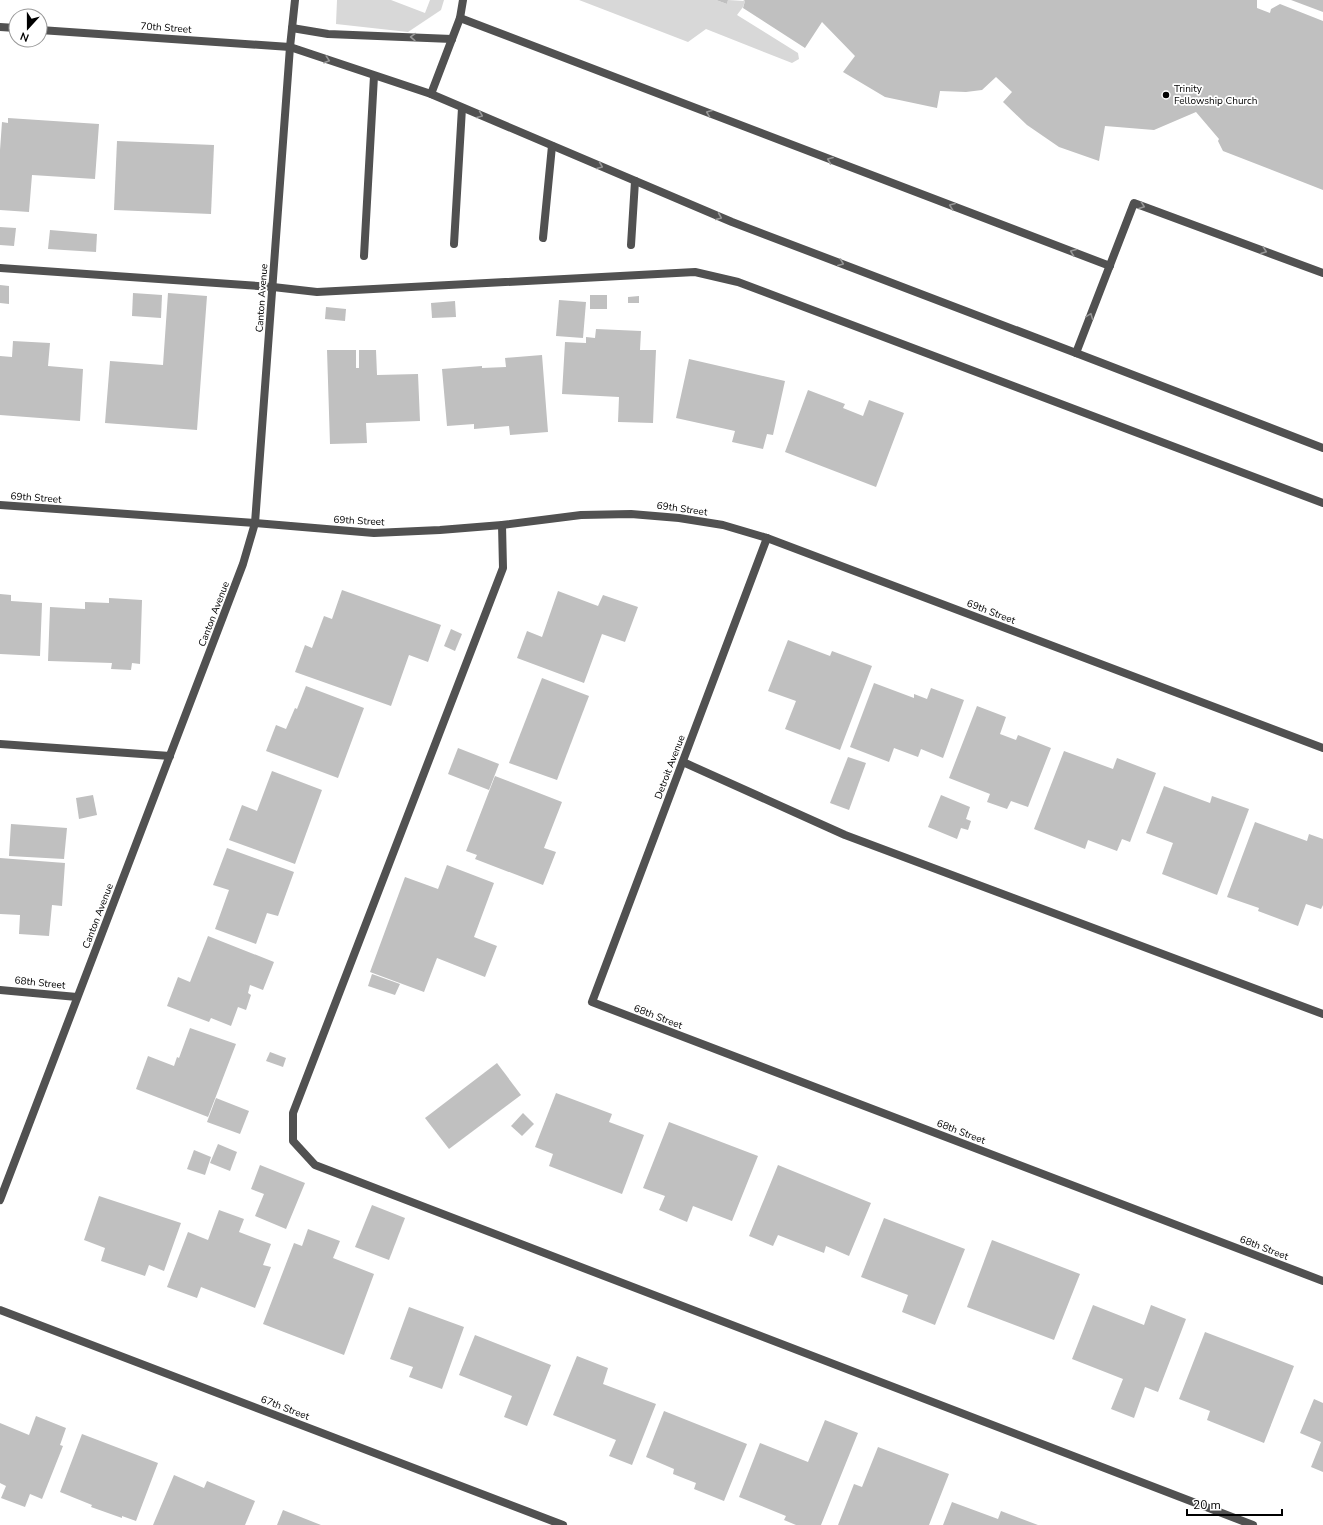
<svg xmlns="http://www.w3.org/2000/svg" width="1323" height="1525" font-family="'Nunito Sans',sans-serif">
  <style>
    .green { fill: #d8d8d8 }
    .building { fill: #c0c0c0 }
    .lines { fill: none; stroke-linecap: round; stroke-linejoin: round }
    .service { stroke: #515151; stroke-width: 8 }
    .minor { stroke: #515151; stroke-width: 8 }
    .oneway { stroke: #979797 }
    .poi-dot { fill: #000; stroke: #fff; stroke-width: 1.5 }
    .labels { text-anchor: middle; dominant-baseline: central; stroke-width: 3.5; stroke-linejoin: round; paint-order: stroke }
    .street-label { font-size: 10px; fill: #000; stroke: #fff }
    .poi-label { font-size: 10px; fill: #000; stroke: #fff; text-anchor: start }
  </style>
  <rect width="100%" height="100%" fill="#fff"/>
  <g class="green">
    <path d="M337 0H391L425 13 430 0H444L441 10 408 32 336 24Z"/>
    <path d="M579 0H716L727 4 728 0 745 1 743 7 737 15 798 53 799 59 792 63 706 29 688 42Z"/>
  </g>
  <g class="building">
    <path d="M716 0H728L727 4Z"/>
    <path d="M743 0H1257V8L1270 13 1271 9 1280 4 1323 21V190L1223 151 1218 141 1219 139 1196 112 1154 130 1105 126 1099 161 1059 147 1027 125 1003 102 1012 92 996 77 982 90 966 92 940 91 937 108 885 97 843 72 855 56 822 22 805 48 743 8 745 1Z"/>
    <path d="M1291 0H1323V12Z"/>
    <path d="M8 118 99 124 95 179 32 175 29 212 0 210V150L2 122 8 123Z"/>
    <path d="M117 141 214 145 211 214 114 210Z"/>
    <path d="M0 227 16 228 14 246 0 245Z"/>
    <path d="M50 230 97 234 96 252 48 249Z"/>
    <path d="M0 285 9 286V304L0 303Z"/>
    <path d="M133 293 162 295 161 318 132 316Z"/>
    <path d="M168 293 207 296 197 430 105 423 110 361 163 365Z"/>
    <rect x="590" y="295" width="17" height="14"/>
    <path d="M639 296V303H628V297Z"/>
    <path d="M559 300 586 302 583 338 556 336Z"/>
    <path d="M455 301 456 317 432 318 431 303Z"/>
    <path d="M326 307 346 309 345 321 325 319Z"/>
    <path d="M596 329 641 331 640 350H656L653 423 618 422 619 397 562 394 565 342 586 343V337L595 338Z"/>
    <path d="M13 341 50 343 48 366 83 369 80 421 0 415V356L12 357Z"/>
    <path d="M327 350H356V368H359V350H376L377 375 418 374 420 421 366 423 367 443 330 444Z"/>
    <path d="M542 355 548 432 510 435 509 426 474 429V424L447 426 442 369 482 366V368L506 367 505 358Z"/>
    <path d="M689 359 785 381 773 435 767 434 763 449 732 442 735 431 676 418Z"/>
    <path d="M808 390 845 404 843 408 863 416 869 400 904 413 876 487 785 452Z"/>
    <path d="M342 590 441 625 428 662 409 655 391 706 295 672 305 645 312 648 324 616 332 619Z"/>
    <path d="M558 591 598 606 603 595 638 607 625 642 602 634 584 683 517 658 527 631 542 637Z"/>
    <path d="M0 594 11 595V601L42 603 40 656 0 654Z"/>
    <path d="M109 598 142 600 140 664 132 663 131 670 111 669 112 663 48 661 50 607 85 609V602L109 603Z"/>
    <path d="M451 629 462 634 455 651 444 646Z"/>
    <path d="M788 640 830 656 832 651 872 666 840 750 785 729 796 701 768 691Z"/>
    <path d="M542 678 589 696 557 780 509 763Z"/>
    <path d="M874 683 914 698V694L927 699 931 688 964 700 943 758 921 749 918 757 894 748 889 762 850 747Z"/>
    <path d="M306 686 364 708 338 778 266 751 276 725 286 729 295 708 297 709Z"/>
    <path d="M977 706 1006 717 1000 734 1016 740 1018 735 1051 748 1028 807 1011 801 1007 809 987 802 990 794 949 778Z"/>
    <path d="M458 748 499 764 489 790 448 774Z"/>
    <path d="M1064 751 1113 769 1117 758 1156 773 1130 842 1122 839 1117 851 1088 840 1085 849 1034 829Z"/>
    <path d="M848 757 866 763 849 810 830 803Z"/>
    <path d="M272 771 322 790 295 864 229 840 242 805 257 811Z"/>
    <path d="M495 776 562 802 544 848 556 852 543 885 475 859 477 855 466 851Z"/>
    <path d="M1164 786 1210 803 1212 796 1249 809 1217 895 1162 874 1173 843 1146 833Z"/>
    <path d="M93 795 97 815 79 819 76 798Z"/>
    <path d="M941 795 970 807 966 819 971 821 968 830 961 828 957 839 928 827Z"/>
    <path d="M1255 822 1307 841 1309 834 1323 839V905L1321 909 1306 904 1298 926 1258 911 1259 908 1227 897Z"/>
    <path d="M11 824 67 828 64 859 9 856Z"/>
    <path d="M227 848 294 872 278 916 267 913 256 944 215 929 229 890 213 885Z"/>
    <path d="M0 858 65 863 62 906 52 905 49 936 19 934 20 915 0 914Z"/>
    <path d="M447 865 494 883 474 937 497 946 485 977 437 958 424 992 370 972 405 877 438 889Z"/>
    <path d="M208 936 274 962 263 990 250 985 248 993 251 995 246 1010 238 1007 231 1026 211 1018 209 1022 167 1006 178 977 190 982Z"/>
    <path d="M372 974 400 984 395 995 368 986Z"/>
    <path d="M190 1028 236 1044 208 1117 136 1089 148 1056 174 1066 177 1057 179 1058Z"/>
    <path d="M270 1052 286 1058 283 1067 266 1061Z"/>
    <path d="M497 1063 521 1095 449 1149 425 1118Z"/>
    <path d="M556 1093 612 1114 609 1122 644 1135 622 1194 549 1166 553 1154 535 1147Z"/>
    <path d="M216 1098 249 1111 240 1134 207 1122Z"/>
    <path d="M523 1113 534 1124 522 1136 511 1126Z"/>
    <path d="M669 1122 758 1156 732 1221 693 1206 687 1222 659 1210 665 1196 643 1188Z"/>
    <path d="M218 1144 237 1152 230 1171 210 1163Z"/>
    <path d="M194 1150 211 1157 205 1175 187 1169Z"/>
    <path d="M260 1165 305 1183 286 1229 255 1216 264 1194 251 1189Z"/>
    <path d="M778 1165 871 1203 849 1256 826 1246 824 1253 778 1235 773 1246 749 1236Z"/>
    <path d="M99 1196 181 1223 164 1271 149 1265 145 1276 101 1261 105 1248 84 1240Z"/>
    <path d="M372 1205 405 1218 389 1260 355 1247Z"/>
    <path d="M219 1210 244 1219 239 1232 271 1244 263 1265 271 1267 255 1308 201 1287 197 1298 167 1287 188 1232 208 1240Z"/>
    <path d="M884 1218 965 1249 935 1325 902 1312 908 1295 861 1277Z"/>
    <path d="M308 1229 340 1241 333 1258 374 1274 344 1355 263 1324 294 1243 302 1246Z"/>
    <path d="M992 1240 1080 1274 1054 1340 967 1307Z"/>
    <path d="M1093 1305 1144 1325 1151 1305 1186 1319 1158 1392 1145 1387 1134 1418 1111 1409 1123 1379 1072 1359Z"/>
    <path d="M409 1307 464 1327 442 1389 409 1377 413 1367 390 1359Z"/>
    <path d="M1205 1332 1294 1366 1264 1443 1207 1420 1210 1411 1179 1399Z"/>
    <path d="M475 1335 551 1365 527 1426 504 1417 512 1396 459 1375Z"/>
    <path d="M577 1356 608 1368 603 1384 656 1404 632 1465 609 1456 616 1440 553 1415Z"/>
    <path d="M1314 1399 1323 1403V1472L1311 1467 1321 1442 1300 1433Z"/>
    <path d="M664 1411 747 1444 724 1501 694 1489 696 1483 673 1474 674 1469 646 1457Z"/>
    <path d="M36 1416 66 1428 60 1445 63 1446 42 1499 30 1494 25 1507 1 1498 6 1486 0 1483V1423L29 1435Z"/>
    <path d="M825 1420 858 1433 821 1525H796L784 1520 786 1516 739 1497 760 1443 808 1462Z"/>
    <path d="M82 1434 158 1463 136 1521 122 1516V1518L91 1507 92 1505 60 1492Z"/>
    <path d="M878 1447 949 1474 929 1525H838L854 1484 862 1487Z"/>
    <path d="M174 1475 204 1488 207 1481 255 1501 245 1525H153Z"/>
    <path d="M952 1502 998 1519 1001 1511 1038 1525H943Z"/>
    <path d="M283 1510 321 1525H277Z"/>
  </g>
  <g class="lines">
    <g class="service">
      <path d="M460 18 1110 266"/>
      <path d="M292 28 328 34 452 39"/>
      <path d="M290 47 431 94 732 222 1076 353 1323 448"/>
      <path d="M431 94 460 18 463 0"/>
      <path d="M543 238 552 146"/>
      <path d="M454 244 462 108"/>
      <path d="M631 245 635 181"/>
      <path d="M364 256 374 76"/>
      <path d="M0 268 273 287 317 292 695 272 738 282 1323 503"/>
      <path d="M1076 353 1134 203 1323 273"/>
      <path d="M502 525 503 568 293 1113V1141L315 1165 1253 1525"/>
      <path d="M0 744 170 756"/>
      <path d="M683 762 845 835 1323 1014"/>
    </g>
    <g class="minor">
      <path d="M0 27 16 28"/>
      <path d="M40 30 290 47"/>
      <path d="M0 505 255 523 374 533 440 530 502 525 581 515 631 514 679 518 723 525 767 538 1323 748"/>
      <path d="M767 538 592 1002 1323 1281"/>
      <path d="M0 990 77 997"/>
      <path d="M0 1200 224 614 243 564 255 523 290 47 295 0"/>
      <path d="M0 1310 563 1525"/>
    </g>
  </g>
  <defs><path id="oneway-chevron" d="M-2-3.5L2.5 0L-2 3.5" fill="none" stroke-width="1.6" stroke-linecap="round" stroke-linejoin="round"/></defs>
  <g class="oneway">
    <use href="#oneway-chevron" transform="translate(413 37) rotate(-178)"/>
    <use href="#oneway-chevron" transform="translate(327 60) rotate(19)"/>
    <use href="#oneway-chevron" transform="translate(709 113) rotate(-159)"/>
    <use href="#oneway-chevron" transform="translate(480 115) rotate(23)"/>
    <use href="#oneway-chevron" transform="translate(830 160) rotate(-159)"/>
    <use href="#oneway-chevron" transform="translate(600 166) rotate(23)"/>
    <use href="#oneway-chevron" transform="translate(952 206) rotate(-159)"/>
    <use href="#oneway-chevron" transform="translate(1142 206) rotate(20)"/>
    <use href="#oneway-chevron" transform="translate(719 217) rotate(23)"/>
    <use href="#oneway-chevron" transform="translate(1264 251) rotate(20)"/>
    <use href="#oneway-chevron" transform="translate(1073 252) rotate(-159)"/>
    <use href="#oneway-chevron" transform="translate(841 263) rotate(21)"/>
    <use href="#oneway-chevron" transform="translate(1090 316) rotate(-69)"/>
  </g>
  <circle class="poi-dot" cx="1166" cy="95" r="4"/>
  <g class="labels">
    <g class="street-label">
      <text transform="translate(166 28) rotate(4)">70th Street</text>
      <text transform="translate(262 298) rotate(-86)">Canton Avenue</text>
      <text transform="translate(36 498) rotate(4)">69th Street</text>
      <text transform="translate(682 509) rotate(8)">69th Street</text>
      <text transform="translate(359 521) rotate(3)">69th Street</text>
      <text transform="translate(991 612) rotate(21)">69th Street</text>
      <text transform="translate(214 614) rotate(-69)">Canton Avenue</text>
      <text transform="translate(670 767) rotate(-69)">Detroit Avenue</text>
      <text transform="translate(98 916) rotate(-69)">Canton Avenue</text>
      <text transform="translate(40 983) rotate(6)">68th Street</text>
      <text transform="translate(658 1017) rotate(21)">68th Street</text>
      <text transform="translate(961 1132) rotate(21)">68th Street</text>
      <text transform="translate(1264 1248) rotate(21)">68th Street</text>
      <text transform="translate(285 1408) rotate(21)">67th Street</text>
    </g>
    <g class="poi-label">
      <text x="1174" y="89">Trinity<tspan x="1174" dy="12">Fellowship Church</tspan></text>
    </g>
  </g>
  <g transform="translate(28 28) rotate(201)"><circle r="19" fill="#ffffff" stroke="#999999"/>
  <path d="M0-3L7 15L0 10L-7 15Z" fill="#000000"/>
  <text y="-6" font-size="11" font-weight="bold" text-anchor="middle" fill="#000000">N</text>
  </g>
  <path d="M1187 1509v6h95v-6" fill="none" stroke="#000000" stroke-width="2"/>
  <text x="1193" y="1509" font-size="12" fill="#000000" stroke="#ffffff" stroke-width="3" paint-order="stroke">20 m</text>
</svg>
